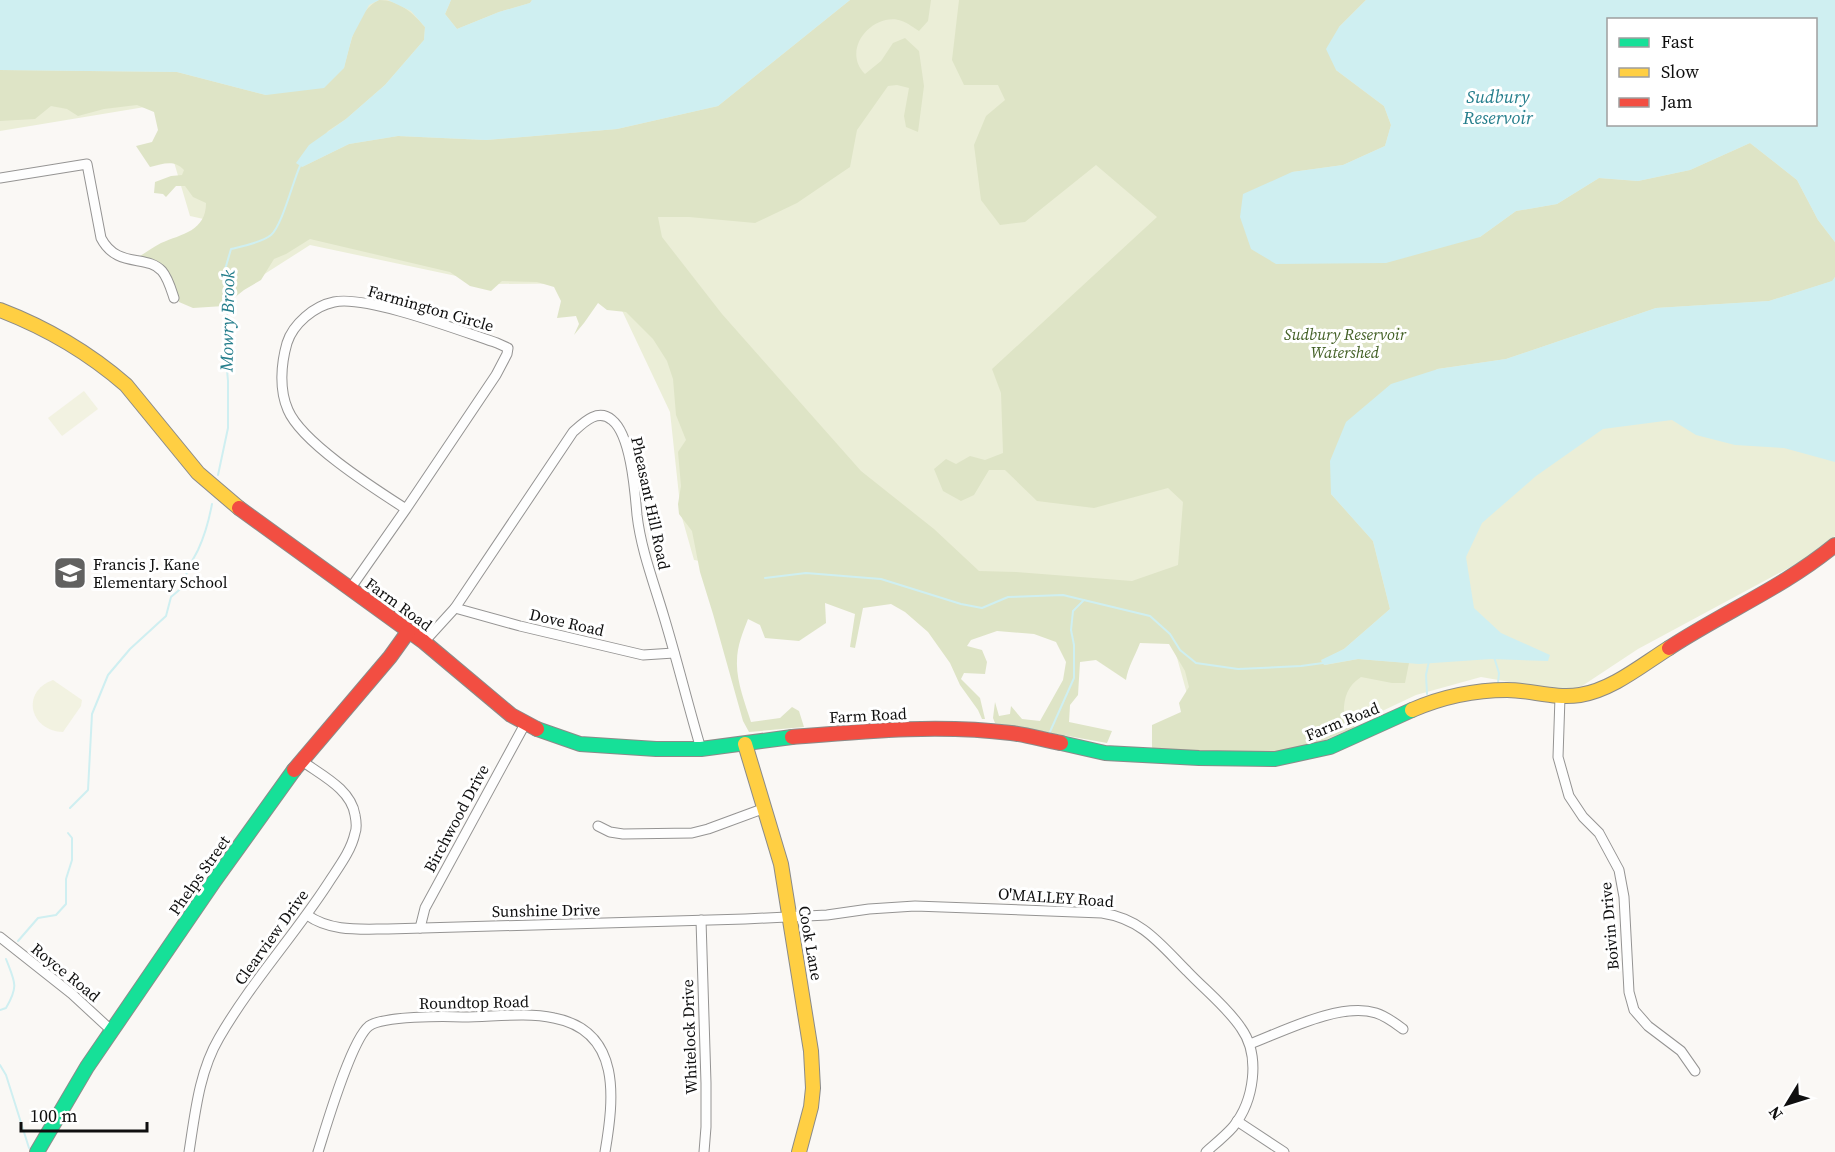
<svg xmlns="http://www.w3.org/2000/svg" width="1835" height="1152" font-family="'Source Serif 4',serif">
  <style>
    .green { fill: #ebeed7; fill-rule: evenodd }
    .forest { fill: #dee4c6 }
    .pitch { fill: #f2f2e1 }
    .water { fill: #cfeff1; fill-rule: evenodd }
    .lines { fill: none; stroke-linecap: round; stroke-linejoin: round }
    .stream { stroke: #cfeff1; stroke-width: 2 }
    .street-casing { stroke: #959493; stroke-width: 11 }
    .fast-casing { stroke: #8b8b89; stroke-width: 16 }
    .slow-casing { stroke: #8b8b89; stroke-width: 16 }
    .jam-casing { stroke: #8b8b89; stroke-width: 16 }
    .street { stroke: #fefefe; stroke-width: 9 }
    .fast { stroke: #16e098; stroke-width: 14 }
    .slow { stroke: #ffcf43; stroke-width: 14 }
    .jam { stroke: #f24e42; stroke-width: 14 }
    .labels { text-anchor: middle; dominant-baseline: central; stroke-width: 6; stroke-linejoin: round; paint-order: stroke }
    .street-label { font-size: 16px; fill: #0f0f0f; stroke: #fff }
    .park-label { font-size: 16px; font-style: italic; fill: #436026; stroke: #fff }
    .poi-label { font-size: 16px; fill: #0f0f0f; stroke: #fff; text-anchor: start }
    .water-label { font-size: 18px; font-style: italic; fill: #257e8c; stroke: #fff }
  </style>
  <rect width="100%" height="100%" fill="#faf8f5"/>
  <path class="green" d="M0 0H1835V536L1809 557 1638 649 1582 686 1563 691 1481 677 1416 695 1321 740 1218 752 1203 751 1172 640 1005 614 694 560 681 514 670 412 609 283 494 284 310 245 224 300 222 223 190 216 157 105 0 131ZM1608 20H1816V124H1608Z"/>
  <g class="forest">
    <path d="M379 0C399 0 413 13 425 27L424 40 385 85 346 119 328 131 302 167 349 144 398 136 486 140 617 129 718 106 850 0H931L928 21 919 31C914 28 908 23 902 21 874 11 840 49 865 74L881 61 893 43 905 38 919 51 924 86 918 132 906 127 904 116 909 88 897 85 888 86 857 130 850 167 797 203 755 223 689 217H658L662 237 722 314 861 471 934 529 979 571 1016 572 1132 581 1178 565 1183 502 1168 488 1094 508 1037 501 1005 470H989L974 495 961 501 943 491 934 469 946 459 956 464 970 456 985 460 1003 453 1001 393 992 369 1157 217 1096 165 1025 222 1000 225 981 200 974 145 986 116 1005 100 998 85H964L952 60 959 0H1366L1339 27 1336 70 1384 106 1391 125 1385 146 1343 165 1292 172 1480 237 1516 211 1557 204 1599 178 1638 181 1690 170 1750 143 1797 180 1818 220 1835 242V277L1833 281 1769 301 1656 308 1506 359 1437 369 1331 494 1373 541 1390 609 1344 649 1321 661 1325 665 1358 659 1409 663 1405 683H1392L1361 677C1346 687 1343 700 1344 718L1355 727 1316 744 1284 751H1154L1152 747V725L1181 712 1179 703 1189 687 1185 671 1169 644 1140 643C1135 656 1128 667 1126 680L1096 660 1080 662 1078 695 1070 705 1069 722 1112 731 1107 743 995 723 993 718 995 702 999 716 1010 714 1011 706 1022 719 1040 721 1063 680 1066 662 1056 642 1034 634 997 631 971 640 967 646 982 650 987 662 985 674 964 673 961 679 980 698 985 719H982L978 710 960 685 950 663 928 632 905 612 891 604 863 608 855 648 850 647 855 614 825 603 826 623 799 641 765 638 760 625 748 619C743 632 737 646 737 661 736 680 745 703 751 722L780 718 792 707 799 711 804 727 749 732 743 721 713 614 700 572 692 531 679 514 678 504 681 486 678 452 686 440 676 415 673 379 667 361 653 339 626 312 607 310 598 303 584 323 574 335 579 324 576 316 557 318 561 301 554 287 537 282 502 281 491 291 470 286 450 272 310 239 286 254 274 259 261 280 244 290 224 306 193 308 179 302 170 278 161 264 142 261 140 256C147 252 153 247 161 243 182 234 206 231 206 203L193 197 185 186H176L166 197 163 194 154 193 155 182 171 176 182 175 184 170C174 159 163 164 150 167L136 146 152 142 158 130 154 112 137 105 104 109 78 116 67 109 51 106 35 119 0 121V70L177 72 266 95 344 68C350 45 356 11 379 0Z"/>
    <path d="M451 0H532L530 3 499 12 457 29 445 14Z"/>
  </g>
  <g class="pitch">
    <path d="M84 391 98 409 62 436 48 418Z"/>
    <path d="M53 680 82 700 81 706 63 732C30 731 20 692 53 680Z"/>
  </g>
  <g class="water">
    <path d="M0 0H379L369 5 352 37 344 68 324 88 266 95 177 72 0 70Z"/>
    <path d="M388 0H451L445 14 457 29 499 12 530 3 532 0H850L718 106 617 129 486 140 398 136 349 144 302 167 296 163 309 145 346 119 385 85 424 40 425 27 411 11Z"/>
    <path d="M1366 0H1835V242L1818 220 1797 180 1750 143 1690 170 1638 181 1599 178 1557 204 1516 211 1480 237 1386 263 1276 264 1251 249 1240 217 1243 194 1292 172 1343 165 1385 146 1391 125 1384 106 1336 70 1326 49 1339 27ZM1608 20H1816V124H1608Z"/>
    <path d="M1835 277V462L1784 448 1735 445 1696 435 1672 420 1603 429 1536 476 1482 523 1466 557 1474 608 1501 633 1550 655 1548 661 1491 659 1419 664 1358 659 1324 665 1321 660 1344 649 1390 609 1373 541 1331 494 1330 461 1346 422 1391 384 1438 369 1506 359 1656 308 1769 301 1832 281Z"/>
  </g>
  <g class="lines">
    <g class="stream">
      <path d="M218 475 228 428V381L225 348 228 301 224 273 231 249C243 246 261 243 271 235 282 226 293 181 300 166"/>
      <path d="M765 578 806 573 881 579 961 604 982 608 1008 597 1063 595 1150 616 1170 634 1180 650 1196 663 1238 669 1301 666 1323 663"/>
      <path d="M1494 657 1499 673 1498 683"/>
      <path d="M1427 694 1426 675 1429 661"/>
      <path d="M1049 734 1074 678V645L1071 630 1073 611 1084 600"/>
      <path d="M70 808 88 790 92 714 108 675 130 649 166 616 171 597 185 585C186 567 190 566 198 550 205 535 209 520 212 504"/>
      <path d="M18 941 38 918 56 915 66 904V879L72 860V838L68 833"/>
      <path d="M0 1010 6 1008C19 986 15 982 6 959"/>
      <path d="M0 1065 6 1075 29 1148"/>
    </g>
    <defs>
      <g id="street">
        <path d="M0 178 87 164 101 238C117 269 147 254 162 271 168 278 171 289 174 298"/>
        <path d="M350 589 406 509C375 489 302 443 288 410 279 390 281 364 287 343 293 324 314 306 334 302 367 295 461 331 497 343L508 348 507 354 496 375 406 509"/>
        <path d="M455 608 520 626 643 655 674 653"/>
        <path d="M424 642 455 608 573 432C584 422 598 408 612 420 631 435 635 492 637 515 641 550 654 583 664 617 677 660 688 705 701 749"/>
        <path d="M1560 697 1558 757 1569 796 1583 817 1599 833 1619 870 1624 897 1629 992 1634 1010 1648 1026 1681 1051 1695 1071"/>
        <path d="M598 826 610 832 623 834 692 833 708 829 765 808"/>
        <path d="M307 915C331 932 360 929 388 929L745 919 827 915 869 909 915 906 1102 913C1142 919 1160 944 1187 971 1205 990 1227 1007 1241 1028 1261 1056 1254 1101 1233 1127 1225 1136 1215 1144 1206 1152"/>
        <path d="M701 920 706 1083V1127L704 1152"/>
        <path d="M420 928 425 908 525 724"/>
        <path d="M0 937 72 994 112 1031"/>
        <path d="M1250 1044C1284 1031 1340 1002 1376 1013 1386 1016 1395 1023 1403 1029"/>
        <path d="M1237 1121 1284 1152"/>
        <path d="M189 1152C195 1114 199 1072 219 1038 250 984 293 937 327 885 337 869 351 852 355 833 357 828 356 820 355 815 351 789 321 775 302 761"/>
        <path d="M318 1152C326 1127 351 1040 369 1026 383 1016 444 1016 463 1017 492 1017 526 1012 554 1018 622 1031 614 1099 605 1152"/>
      </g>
      <g id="fast">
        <path d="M537 729 580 744 656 749H701L792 737"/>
        <path d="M1061 743 1105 753 1199 758 1275 759 1330 747 1412 710"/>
        <path d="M37 1152 87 1067 215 880 294 770"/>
      </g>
      <g id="slow">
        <path d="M0 310C47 328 88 352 126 385L198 473 239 508"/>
        <path d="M1412 710C1442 697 1475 690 1507 690 1531 690 1555 699 1580 695 1612 690 1642 665 1669 648"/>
        <path d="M745 744 781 864 811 1051 813 1088 811 1107 799 1152"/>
      </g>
      <g id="jam">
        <path d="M239 508 424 642 511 715 537 729"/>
        <path d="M1669 648C1724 612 1784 587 1835 545"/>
        <path d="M792 737C865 731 938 724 1011 733 1028 735 1044 740 1061 743"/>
        <path d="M294 770 390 657 408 632"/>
      </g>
    </defs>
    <use href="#street" class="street-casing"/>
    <use href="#fast" class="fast-casing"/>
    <use href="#slow" class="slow-casing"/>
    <use href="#jam" class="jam-casing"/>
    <use href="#street" class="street"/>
    <use href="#fast" class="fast"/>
    <use href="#slow" class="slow"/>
    <use href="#jam" class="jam"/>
  </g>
  <defs>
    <symbol id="school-square" viewBox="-11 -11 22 22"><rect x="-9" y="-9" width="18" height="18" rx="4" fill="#616160" stroke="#fff"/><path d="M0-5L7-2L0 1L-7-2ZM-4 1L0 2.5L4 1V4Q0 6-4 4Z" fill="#fff"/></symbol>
  </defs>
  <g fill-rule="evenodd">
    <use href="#school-square" x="51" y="554" width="38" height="38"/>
  </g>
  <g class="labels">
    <g class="street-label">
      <text transform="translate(431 308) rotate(16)">Farmington Circle</text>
      <text transform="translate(651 503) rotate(78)">Pheasant Hill Road</text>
      <text transform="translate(399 604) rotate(36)">Farm Road</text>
      <text transform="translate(567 622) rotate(13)">Dove Road</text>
      <text transform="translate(868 715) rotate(-3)">Farm Road</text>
      <text transform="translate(1342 721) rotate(-22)">Farm Road</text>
      <text transform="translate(456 818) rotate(-62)">Birchwood Drive</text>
      <text transform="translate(199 875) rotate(-55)">Phelps Street</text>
      <text transform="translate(1056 897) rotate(4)">O'MALLEY Road</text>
      <text transform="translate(546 910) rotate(-1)">Sunshine Drive</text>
      <text transform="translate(1609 926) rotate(-95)">Boivin Drive</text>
      <text transform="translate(271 937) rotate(-54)">Clearview Drive</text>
      <text transform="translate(811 943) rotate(80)">Cook Lane</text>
      <text transform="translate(66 972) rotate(39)">Royce Road</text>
      <text transform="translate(474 1002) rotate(-1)">Roundtop Road</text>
      <text transform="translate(689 1037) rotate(-92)">Whitelock Drive</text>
    </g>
    <g class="park-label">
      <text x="1345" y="334">Sudbury Reservoir<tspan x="1345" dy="18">Watershed</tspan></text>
    </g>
    <g class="poi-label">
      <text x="93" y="564">Francis J. Kane<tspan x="93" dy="18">Elementary School</tspan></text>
    </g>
    <g class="water-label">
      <text x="1498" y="96">Sudbury<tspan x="1498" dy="21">Reservoir</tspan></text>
      <text transform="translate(227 321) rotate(-89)">Mowry Brook</text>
    </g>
  </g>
  <rect x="1607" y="18" width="210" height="108" fill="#ffffff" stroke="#9f9f9f" stroke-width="1.5"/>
  <rect x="1619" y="38" width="30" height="9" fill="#16e098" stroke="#9f9f9f" stroke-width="1.5"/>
  <text x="1661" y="48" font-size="18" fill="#0f0f0f">Fast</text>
  <rect x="1619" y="68" width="30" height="9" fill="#ffcf43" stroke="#9f9f9f" stroke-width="1.5"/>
  <text x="1661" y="78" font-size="18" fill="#0f0f0f">Slow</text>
  <rect x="1619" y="98" width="30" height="9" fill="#f24e42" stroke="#9f9f9f" stroke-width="1.5"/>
  <text x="1661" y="108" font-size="18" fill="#0f0f0f">Jam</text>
  <g transform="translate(1787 1104) rotate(232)" stroke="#ffffff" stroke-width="4.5" paint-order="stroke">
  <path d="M0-4.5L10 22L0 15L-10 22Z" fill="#0f0f0f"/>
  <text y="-9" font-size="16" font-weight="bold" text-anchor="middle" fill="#0f0f0f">N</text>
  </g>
  <path d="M21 1122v9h126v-9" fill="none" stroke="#0f0f0f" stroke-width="3"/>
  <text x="30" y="1122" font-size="18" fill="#0f0f0f" stroke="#ffffff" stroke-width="4.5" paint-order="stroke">100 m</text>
</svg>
